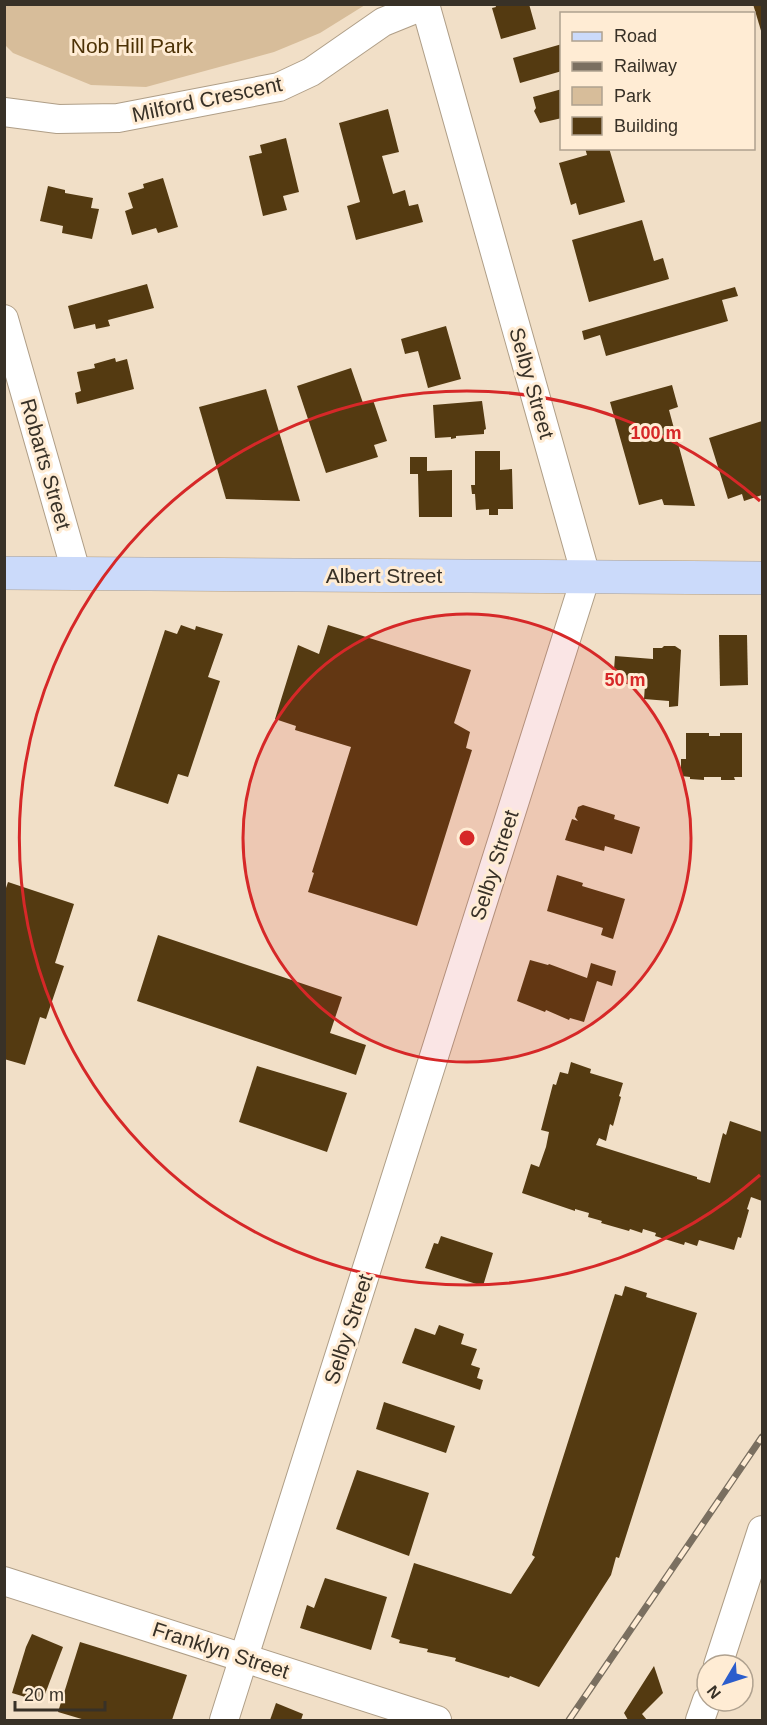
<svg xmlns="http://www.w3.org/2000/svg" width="767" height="1725" font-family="Helvetica,sans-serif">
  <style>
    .green { fill: #d7bd9a }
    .building { fill: #543a11 }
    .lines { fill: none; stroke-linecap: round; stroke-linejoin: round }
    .street-casing { stroke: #af9e87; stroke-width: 30 }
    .secondary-casing { stroke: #af9e87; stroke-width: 34 }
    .street { stroke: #fff; stroke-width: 28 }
    .secondary { stroke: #cbdafa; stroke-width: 33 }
    .rail-casing { stroke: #7a6f60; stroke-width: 7 }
    .rail { stroke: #ffecd4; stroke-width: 4.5; stroke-dasharray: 14; stroke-linecap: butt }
    .ring { fill: none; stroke: #d62828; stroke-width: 3 }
    .labels { text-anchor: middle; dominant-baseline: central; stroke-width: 6; stroke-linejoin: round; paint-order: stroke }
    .park-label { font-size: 21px; fill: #4d3206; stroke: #ffecd4 }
    .street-label { font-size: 21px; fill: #383127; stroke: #ffecd4 }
    .centre { fill: #d62828; stroke: #ffecd4; stroke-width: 3 }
    .ring-label { font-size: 18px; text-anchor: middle; font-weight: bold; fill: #d62828; stroke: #ffecd4; stroke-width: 6; stroke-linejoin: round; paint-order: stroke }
  </style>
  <rect width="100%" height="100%" fill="#f1dfc7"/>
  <path class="green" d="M4 5 5 4 365 5 320 33 274 52 146 87 91 85 13 53 5 45Z"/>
  <g class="building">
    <path d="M495 4H529L536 29 501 39 492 8 496 7Z"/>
    <path d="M753 4H762V34Z"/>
    <path d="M562 44V71L520 83 513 58Z"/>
    <path d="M562 89V118L540 123 534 111 536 108 533 97Z"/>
    <path d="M388 109 399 152 382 156 393 194 405 190 409 206 418 204 423 222 356 240 347 206 360 202 339 123Z"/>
    <path d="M286 138 299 192 283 196 287 210 263 216 249 156 262 153 260 145Z"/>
    <path d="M585 148H609L625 202 579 215 576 203 571 205 559 163 587 155Z"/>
    <path d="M163 178 178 227 158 233 156 228 132 235 125 211 133 208 128 193 144 188 143 184Z"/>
    <path d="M48 186 65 190V193L93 198 91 208 99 209 92 239 62 233 63 226 40 221Z"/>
    <path d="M642 220 654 261 663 258 669 279 589 302 572 240Z"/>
    <path d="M147 284 154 308 108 320 110 326 96 329 95 324 74 329 68 306Z"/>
    <path d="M735 287 738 296 722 300 728 321 606 356 600 335 584 340 582 331Z"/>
    <path d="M446 326 461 379 428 388 418 351 405 354 401 339Z"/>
    <path d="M115 358 116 362 127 359 134 389 77 404 75 393 81 391 77 372 95 368 94 364Z"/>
    <path d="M351 368 363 403 373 400 387 441 374 445 378 457 326 473 297 386Z"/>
    <path d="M672 385 678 407 669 410 695 506 664 505 662 499 639 505 610 402Z"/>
    <path d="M266 389 300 501 226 499 199 407Z"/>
    <path d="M482 401 486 429 484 430V434L456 436V438L451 439V437L435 438 433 405Z"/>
    <path d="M762 421V495L744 501 742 494 728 499 709 438Z"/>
    <path d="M475 451H500V470L512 469 513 509H498V515H489V509L476 510 475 494H472L471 485H475Z"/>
    <path d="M410 457H427V471L452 470V517H419L418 474H410Z"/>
    <path d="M181 625 195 630 196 626 223 634 208 677 220 681 188 777 178 774 168 804 114 786 165 630 177 634Z"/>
    <path d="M328 625 471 670 454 723 470 732 466 748 472 750 417 926 308 892 314 873 312 872 351 747 295 730 296 726 275 719 298 645 319 654Z"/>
    <path d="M719 635H747L748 685 720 686Z"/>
    <path d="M664 646H675L681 650 678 706 669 707V701L644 699 645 685 613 683 615 656 653 659V648H662Z"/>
    <path d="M686 733H709V736H720V733H742V777H734L735 780H721V777H704V780L690 779V777L681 776V759H686Z"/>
    <path d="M583 805 615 815 614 819 640 827 632 854 605 846 604 851 565 840 572 819 578 821 575 817 578 807Z"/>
    <path d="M557 875 583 883 582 886 625 899 613 939 601 935 603 928 547 911Z"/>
    <path d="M8 882 74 904 55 963 64 966 46 1019 40 1017 25 1065 4 1059V894Z"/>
    <path d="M158 935 342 997 330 1033 366 1045 356 1075 137 1001Z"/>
    <path d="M530 960 548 965 549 964 587 978 591 963 616 971 612 986 597 981 584 1022 570 1018 569 1020 546 1010 545 1012 517 1001Z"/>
    <path d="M571 1062 591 1069 590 1073 623 1083 619 1096 621 1097 613 1126 610 1124 606 1141 599 1138 596 1145 697 1177V1179L710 1183 723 1133 726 1135 730 1121 762 1132V1201L751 1197 747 1209 749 1210 741 1238 738 1237 734 1250 699 1240 697 1246 685 1242 684 1245 655 1236 656 1233 643 1229 642 1233 630 1229 629 1231 601 1223 602 1221 588 1217 589 1213 575 1209V1211L522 1193 531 1164 539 1167 546 1147 549 1132 541 1130 553 1084 556 1085 560 1072 568 1074Z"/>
    <path d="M257 1066 347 1093 327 1152 239 1122Z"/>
    <path d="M441 1236 493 1253 483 1286 425 1268 434 1243 438 1244Z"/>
    <path d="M625 1286 647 1293 646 1297 697 1313 619 1558 616 1557 611 1575 539 1687 510 1676 509 1678 455 1661 456 1658 427 1652 428 1649 399 1643 400 1640 391 1637 414 1563 511 1594 535 1557 532 1555 615 1294 622 1296Z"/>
    <path d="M439 1325 464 1334 461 1344 477 1349 471 1365 480 1368 477 1378 483 1380 480 1390 402 1363 415 1328 435 1335Z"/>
    <path d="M384 1402 455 1426 446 1453 376 1429Z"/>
    <path d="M357 1470 429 1493 409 1556 336 1529Z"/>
    <path d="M325 1578 387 1597 371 1650 300 1628 307 1605 314 1608Z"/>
    <path d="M32 1634 63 1647 42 1702 12 1693 26 1647Z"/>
    <path d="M80 1642 187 1675 172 1720H85L58 1712Z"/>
    <path d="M654 1666 663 1693 642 1714 647 1720H628L624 1713Z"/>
    <path d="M276 1703 303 1714 301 1720H270Z"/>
  </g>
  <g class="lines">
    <defs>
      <g id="street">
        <path d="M4 112 58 119 118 118 279 87 311 72 383 22 425 5"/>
        <path d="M4 319 77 575"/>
        <path d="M4 1581 437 1720"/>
        <path d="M718 1665 762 1530"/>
        <path d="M224 1720 586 576 425 4"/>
        <path d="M700 1720 707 1700"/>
      </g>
      <path id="secondary" d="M4 573 762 578"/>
    </defs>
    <use href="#street" class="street-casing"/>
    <use href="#secondary" class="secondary-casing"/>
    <use href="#street" class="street"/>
    <use href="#secondary" class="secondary"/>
    <defs>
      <path id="rail" d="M569 1720 762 1437"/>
    </defs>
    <use href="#rail" class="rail-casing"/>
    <use href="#rail" class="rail"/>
  </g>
  <circle cx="467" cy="838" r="224" fill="#d62828" fill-opacity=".12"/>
  <g class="ring">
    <circle cx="467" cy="838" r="224"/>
    <path d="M760 1175A447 447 0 1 1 760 501"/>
  </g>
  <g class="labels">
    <g class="park-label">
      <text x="132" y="45">Nob Hill Park</text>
    </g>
    <g class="street-label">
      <text transform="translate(207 99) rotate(-12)">Milford Crescent</text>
      <text transform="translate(532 383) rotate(74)">Selby Street</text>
      <text transform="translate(46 464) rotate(74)">Robarts Street</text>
      <text x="384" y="575">Albert Street</text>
      <text transform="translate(494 865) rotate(-72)">Selby Street</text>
      <text transform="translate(348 1329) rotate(-72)">Selby Street</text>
      <text transform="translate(221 1650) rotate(18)">Franklyn Street</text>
    </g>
  </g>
  <circle cx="467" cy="838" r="9" class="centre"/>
  <g class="ring-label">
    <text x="656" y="439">100 m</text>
    <text x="625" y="686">50 m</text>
  </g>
  <rect width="767" height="1725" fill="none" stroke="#383127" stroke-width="12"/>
  <rect x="560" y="12" width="195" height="138" fill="#ffecd4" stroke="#afa18f" stroke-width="1.5"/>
  <rect x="572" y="32" width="30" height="9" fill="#cbdafa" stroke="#afa18f" stroke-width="1.5"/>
  <text x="614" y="42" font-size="18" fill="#383127">Road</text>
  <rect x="572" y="62" width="30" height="9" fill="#7a6f60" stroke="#afa18f" stroke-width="1.5"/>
  <text x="614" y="72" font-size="18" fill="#383127">Railway</text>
  <rect x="572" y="87" width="30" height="18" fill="#d7bd9a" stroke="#afa18f" stroke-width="1.5"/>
  <text x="614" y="102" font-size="18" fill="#383127">Park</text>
  <rect x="572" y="117" width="30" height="18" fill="#543a11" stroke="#afa18f" stroke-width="1.5"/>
  <text x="614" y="132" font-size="18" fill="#383127">Building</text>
  <g transform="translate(725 1683) rotate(231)"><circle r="28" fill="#ffecd4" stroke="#afa18f" stroke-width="1.5"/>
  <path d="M0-4.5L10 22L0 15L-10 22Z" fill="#2c5dcc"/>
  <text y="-9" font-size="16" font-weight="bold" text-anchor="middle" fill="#383127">N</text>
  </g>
  <path d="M15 1701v9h90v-9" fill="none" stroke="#383127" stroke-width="3"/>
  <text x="24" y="1701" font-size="18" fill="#383127" stroke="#ffecd4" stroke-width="4.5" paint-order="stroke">20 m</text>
</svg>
